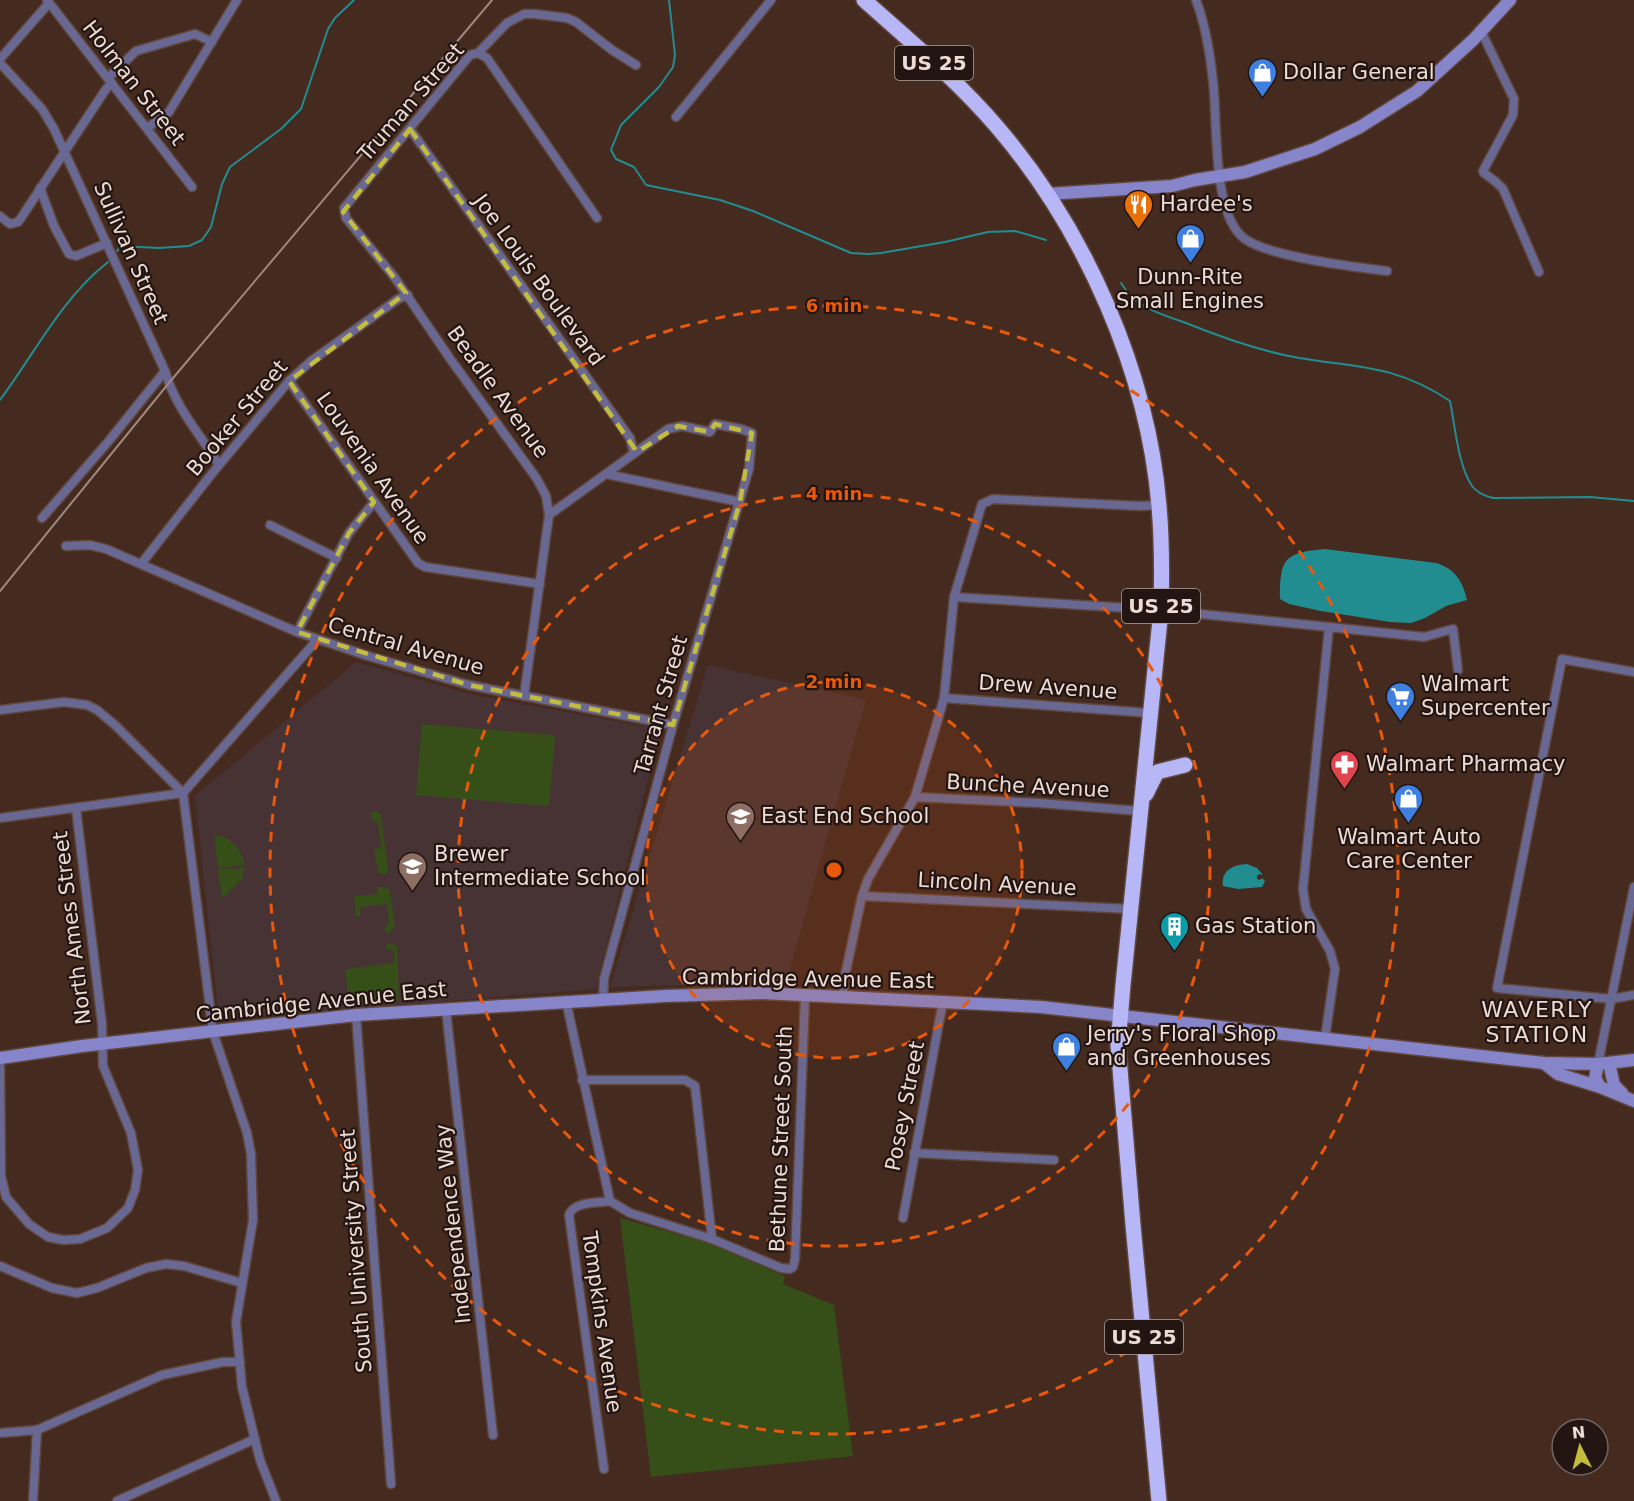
<svg xmlns="http://www.w3.org/2000/svg" width="1634" height="1501" font-family="'DejaVu Sans',sans-serif">
  <style>
    .education { fill: #483334 }
    .green { fill: #364f19 }
    .water { fill: #228d91 }
    .lines { fill: none; stroke-linecap: round; stroke-linejoin: round }
    .stream { stroke: #228d91; stroke-width: 2 }
    .street-casing { stroke: #60463c; stroke-width: 11 }
    .secondary-casing { stroke: #60463c; stroke-width: 15 }
    .highway-casing { stroke: #60463c; stroke-width: 18 }
    .street { stroke: #686893; stroke-width: 8 }
    .secondary { stroke: #8785ca; stroke-width: 12 }
    .highway { stroke: #b7b6f7; stroke-width: 15 }
    .rail { stroke: #9f8880; stroke-width: 2 }
    .marked { fill: none; stroke: #c4bc3e; stroke-width: 4.5; stroke-dasharray: 12 8; stroke-linejoin: round }
    .ring { fill: none; stroke: #e8590c; stroke-width: 3; stroke-dasharray: 10 8 }
    .labels { text-anchor: middle; dominant-baseline: central; stroke-width: 4.5; stroke-linejoin: round; paint-order: stroke }
    .shield { fill: #231612; stroke: #b0a09a; stroke-width: 1.5 }
    .shield-label { font-size: 20px; font-weight: bold; fill: #eddbd4 }
    .poi-label { font-size: 21px; fill: #eddbd4; stroke: #231612; text-anchor: start }
    .street-label { font-size: 21px; fill: #eddbd4; stroke: #231612 }
    .neighbourhood-label { font-size: 22px; letter-spacing: 1.5px; fill: #eddbd4; stroke: #231612 }
    .centre { fill: #e8590c; stroke: #231612; stroke-width: 3 }
    .ring-label { font-size: 18px; text-anchor: middle; font-weight: bold; fill: #e8590c; stroke: #231612; stroke-width: 4.5; stroke-linejoin: round; paint-order: stroke }
  </style>
  <rect width="100%" height="100%" fill="#452a1f"/>
  <g class="education">
    <path d="M356 662 474 695 648 727 659 734 596 989 219 1020 195 796Z"/>
    <path d="M708 665 866 700 786 982 610 987Z"/>
  </g>
  <g class="green">
    <path d="M422 724 555 735 549 806 416 795Z"/>
    <path d="M375 811 381 815 388 869 387 873 384 875 378 872 374 849 381 848 378 822 371 819 372 812Z"/>
    <path d="M214 835C231 836 241 849 245 865H234L232 867 218 868Z"/>
    <path d="M245 867 242 879 222 899 218 870 232 868 234 870Z"/>
    <path d="M377 887H386L390 891 395 928 388 933H386L385 929 389 922 387 904 360 907V916L356 917 354 896 378 894Z"/>
    <path d="M387 943H391L397 947 399 1000 349 1002 345 969 394 963V950L386 949Z"/>
    <path d="M620 1218 705 1242 785 1276 783 1284 834 1305 853 1456 651 1477Z"/>
  </g>
  <g class="water">
    <path d="M1325 549 1436 563C1454 568 1463 581 1467 600L1446 606 1425 618 1411 623 1390 622 1321 611 1289 604 1280 599C1280 558 1284 553 1325 549Z"/>
    <path d="M1247 864 1257 868 1263 875 1259 874 1257 876V879L1260 880 1262 878 1265 881 1262 887 1238 889 1223 886C1221 870 1233 865 1247 864Z"/>
  </g>
  <g class="lines">
    <g class="stream">
      <path d="M669 0 675 55 673 67 659 87 621 125 611 150 616 159 634 167 646 185 720 200 753 211 851 253 868 254 881 253 945 242 988 232 1015 231 1046 240"/>
      <path d="M117 251 121 246 159 248 189 246 202 240 211 227 222 184 230 167 281 129 301 109 328 29 335 18 354 0"/>
      <path d="M1121 283C1125 289 1130 297 1136 301 1150 311 1169 317 1186 323 1223 338 1259 351 1299 358 1360 368 1396 365 1450 401 1455 426 1458 465 1472 486 1477 493 1485 496 1493 498L1590 497 1634 501"/>
      <path d="M0 400C35 353 61 299 108 262"/>
    </g>
    <defs>
      <g id="street">
        <path d="M47 0 192 187"/>
        <path d="M1196 0C1206 26 1210 53 1213 81 1218 120 1211 215 1245 239 1270 257 1354 267 1387 271"/>
        <path d="M1481 31 1514 99 1513 115 1483 171 1484 173 1496 182 1503 189 1539 272"/>
        <path d="M478 53 487 58 597 218"/>
        <path d="M0 59 49 3"/>
        <path d="M0 63 42 109 54 129 165 371C175 407 200 434 219 465"/>
        <path d="M108 78 136 51 195 34 212 42"/>
        <path d="M676 117 771 0"/>
        <path d="M147 128 169 112 237 0"/>
        <path d="M410 129 630 438 634 453"/>
        <path d="M40 188 54 226 69 254 76 256 107 243"/>
        <path d="M0 216 10 224 18 222 21 218 106 89 112 83"/>
        <path d="M289 381 418 563 425 567 540 584"/>
        <path d="M606 474 740 502"/>
        <path d="M549 515 546 496 537 479 451 360 395 278 346 218 344 208 470 55 478 53 507 23 524 14H535L567 18 576 22 612 50 636 65"/>
        <path d="M42 518 108 442 165 371"/>
        <path d="M270 525 337 558"/>
        <path d="M66 546 90 545 106 549 297 632 368 656 469 685 673 725"/>
        <path d="M141 564 210 476 289 381 311 361 398 299 408 295"/>
        <path d="M954 597 1161 610 1329 627 1303 889 1306 909 1330 951 1335 969 1325 1038"/>
        <path d="M1329 627 1424 637 1453 629 1458 670"/>
        <path d="M297 632 349 533 374 502"/>
        <path d="M1634 672 1562 659 1497 988 1611 999 1634 995"/>
        <path d="M524 696 549 515 668 429 682 426 710 432 715 424 741 429 752 433 749 469 673 725 604 979 603 1000"/>
        <path d="M944 698 1150 713"/>
        <path d="M0 710 64 702 87 705 97 710 115 725 183 793 213 1032 247 1133 251 1154 253 1220 236 1322 242 1387 260 1460 276 1501"/>
        <path d="M915 797 1039 803 1140 811"/>
        <path d="M0 818 183 793 317 640"/>
        <path d="M862 896 1130 909"/>
        <path d="M843 997 844 980 862 896 868 879 915 797 938 719 944 698 954 597 982 504 993 499 1140 506 1159 505"/>
        <path d="M566 1001 610 1201"/>
        <path d="M446 1010 493 1435"/>
        <path d="M356 1015 391 1484"/>
        <path d="M0 1064 1 1176 6 1197 29 1224 48 1237 63 1240 80 1239 107 1228 128 1208 135 1190 138 1170 131 1133 103 1066 102 1024 76 808"/>
        <path d="M1598 1064 1634 887"/>
        <path d="M582 1080H685L695 1086 712 1239"/>
        <path d="M914 1153 1054 1160"/>
        <path d="M610 1201 630 1213 712 1239 781 1268 790 1269 793 1267 795 1259 805 996"/>
        <path d="M903 1218 943 1001"/>
        <path d="M0 1266 52 1288 77 1293 97 1288 146 1268 166 1264 184 1266 242 1283"/>
        <path d="M0 1433 37 1430 162 1375 223 1362H240"/>
        <path d="M604 1469 569 1215C574 1201 598 1203 610 1201"/>
        <path d="M33 1501 37 1430"/>
        <path d="M117 1501 255 1439"/>
      </g>
      <g id="secondary">
        <path d="M1047 194 1172 186 1195 180 1245 172 1315 149 1360 127 1417 91 1473 40 1510 0"/>
        <path d="M0 1058 82 1046 356 1015 665 996 762 993 1041 1007 1544 1063 1598 1064 1634 1060"/>
        <path d="M1544 1063 1558 1074 1600 1087"/>
        <path d="M1609 1063 1614 1085 1622 1093"/>
        <path d="M1598 1064 1595 1078 1600 1087 1634 1101"/>
      </g>
      <g id="highway">
        <path d="M864 0C910 41 958 81 998 128 1085 230 1148 372 1159 506 1162 540 1162 575 1161 610L1123 985 1118 1045 1133 1225 1159 1501"/>
        <path d="M1146 794 1157 772 1185 765"/>
      </g>
    </defs>
    <use href="#street" class="street-casing"/>
    <use href="#secondary" class="secondary-casing"/>
    <use href="#highway" class="highway-casing"/>
    <use href="#street" class="street"/>
    <use href="#secondary" class="secondary"/>
    <use href="#highway" class="highway"/>
    <path class="rail" d="M0 591 168 384 492 0"/>
  </g>
  <path class="marked" d="M410 129 637 452 678 426 710 432 715 424 752 433 740 502 673 725 469 685 297 632 349 533 374 502 289 381 406 293 343 212Z"/>
  <circle cx="834" cy="870" r="188" fill="#e8590c" fill-opacity=".12"/>
  <g class="ring">
    <circle cx="834" cy="870" r="188"/>
    <circle cx="834" cy="870" r="376"/>
    <circle cx="834" cy="870" r="564"/>
  </g>
  <defs>
    <symbol id="shop-pin" viewBox="-11 -11 22 30"><path d="M0 17L-7.5 6A9.5 9.5 0 1 1 7.5 6Z" fill="#3f7fe0" stroke="#231612"/><path d="M-5-2.5h2.3a2.7 3.5 0 0 1 5.4 0H5L5.5 6h-11ZM-1.5-2.5h3a1.5 2.3 0 0 0-3 0Z" fill="#fff"/></symbol>
    <symbol id="restaurant-pin" viewBox="-11 -11 22 30"><path d="M0 17L-7.5 6A9.5 9.5 0 1 1 7.5 6Z" fill="#e8710a" stroke="#231612"/><path d="M-5-6h1v4h1v-4h1v4h1v-4h1v5L-1.5 .5V6h-2V.5L-5-1ZM5-6V6H3V1.5H1.5Q1.5-4 5-6Z" fill="#fff"/></symbol>
    <symbol id="supermarket-pin" viewBox="-11 -11 22 30"><path d="M0 17L-7.5 6A9.5 9.5 0 1 1 7.5 6Z" fill="#3f7fe0" stroke="#231612"/><path d="M-6-5.5h2.5l.6 2H6L4.5 2H-2.5L-4.4-4H-6ZM-1.5 3.2a1.3 1.3 0 1 0 .1 0ZM3 3.2a1.3 1.3 0 1 0 .1 0Z" fill="#fff"/></symbol>
    <symbol id="pharmacy-pin" viewBox="-11 -11 22 30"><path d="M0 17L-7.5 6A9.5 9.5 0 1 1 7.5 6Z" fill="#e0444e" stroke="#231612"/><path d="M-2-6h4v4h4v4h-4v4h-4v-4h-4v-4h4Z" fill="#fff"/></symbol>
    <symbol id="school-pin" viewBox="-11 -11 22 30"><path d="M0 17L-7.5 6A9.5 9.5 0 1 1 7.5 6Z" fill="#8d6e63" stroke="#231612"/><path d="M0-5L7-2L0 1L-7-2ZM-4 1L0 2.5L4 1V4Q0 6-4 4Z" fill="#fff"/></symbol>
    <symbol id="building-pin" viewBox="-11 -11 22 30"><path d="M0 17L-7.5 6A9.5 9.5 0 1 1 7.5 6Z" fill="#0f9aa8" stroke="#231612"/><path d="M-4-6H4V6H1V3H-1V6H-4ZM-2.5-4.3h1.7v1.8h-1.7ZM.8-4.3h1.7v1.8H.8ZM-2.5-1h1.7V.8h-1.7ZM.8-1h1.7V.8H.8Z" fill="#fff"/></symbol>
  </defs>
  <g fill-rule="evenodd">
    <use href="#shop-pin" x="1246" y="56" width="33" height="45"/>
    <use href="#restaurant-pin" x="1122" y="188" width="33" height="45"/>
    <use href="#shop-pin" x="1174" y="222" width="33" height="45"/>
    <use href="#supermarket-pin" x="1384" y="680" width="33" height="45"/>
    <use href="#pharmacy-pin" x="1328" y="748" width="33" height="45"/>
    <use href="#shop-pin" x="1392" y="782" width="33" height="45"/>
    <use href="#school-pin" x="724" y="800" width="33" height="45"/>
    <use href="#school-pin" x="396" y="850" width="33" height="45"/>
    <use href="#building-pin" x="1158" y="910" width="33" height="45"/>
    <use href="#shop-pin" x="1050" y="1030" width="33" height="45"/>
  </g>
  <g class="labels">
    <g class="shield">
      <rect x="895" y="46" width="78" height="34" rx="4.5"/>
      <rect x="1122" y="589" width="78" height="34" rx="4.5"/>
      <rect x="1105" y="1320" width="78" height="34" rx="4.5"/>
    </g>
    <g class="shield-label">
      <text x="934" y="63">US 25</text>
      <text x="1161" y="606">US 25</text>
      <text x="1144" y="1337">US 25</text>
    </g>
    <g class="poi-label">
      <text x="1283" y="72">Dollar General</text>
      <text x="1160" y="204">Hardee's</text>
      <text x="1190" y="277" text-anchor="middle">Dunn-Rite<tspan x="1190" dy="24">Small Engines</tspan></text>
      <text x="1421" y="684">Walmart<tspan x="1421" dy="24">Supercenter</tspan></text>
      <text x="1366" y="764">Walmart Pharmacy</text>
      <text x="761" y="816">East End School</text>
      <text x="1409" y="837" text-anchor="middle">Walmart Auto<tspan x="1409" dy="24">Care Center</tspan></text>
      <text x="434" y="854">Brewer<tspan x="434" dy="24">Intermediate School</tspan></text>
      <text x="1195" y="926">Gas Station</text>
      <text x="1087" y="1034">Jerry's Floral Shop<tspan x="1087" dy="24">and Greenhouses</tspan></text>
    </g>
    <g class="street-label">
      <text transform="translate(134 83) rotate(52)">Holman Street</text>
      <text transform="translate(411 102) rotate(-49)">Truman Street</text>
      <text transform="translate(131 253) rotate(66)">Sullivan Street</text>
      <text transform="translate(539 280) rotate(54)">Joe Louis Boulevard</text>
      <text transform="translate(498 392) rotate(54)">Beadle Avenue</text>
      <text transform="translate(237 418) rotate(-50)">Booker Street</text>
      <text transform="translate(373 468) rotate(55)">Louvenia Avenue</text>
      <text transform="translate(406 646) rotate(16)">Central Avenue</text>
      <text transform="translate(1048 687) rotate(4)">Drew Avenue</text>
      <text transform="translate(661 705) rotate(-74)">Tarrant Street</text>
      <text transform="translate(1028 786) rotate(3)">Bunche Avenue</text>
      <text transform="translate(997 884) rotate(3)">Lincoln Avenue</text>
      <text transform="translate(72 928) rotate(-97)">North Ames Street</text>
      <text transform="translate(808 979) rotate(1)">Cambridge Avenue East</text>
      <text transform="translate(321 1002) rotate(-6)">Cambridge Avenue East</text>
      <text transform="translate(905 1106) rotate(-79)">Posey Street</text>
      <text transform="translate(781 1139) rotate(-88)">Bethune Street South</text>
      <text transform="translate(453 1224) rotate(-96)">Independence Way</text>
      <text transform="translate(356 1251) rotate(-94)">South University Street</text>
      <text transform="translate(602 1322) rotate(82)">Tompkins Avenue</text>
    </g>
    <g class="neighbourhood-label">
      <text x="1537" y="1009">WAVERLY<tspan x="1537" dy="25">STATION</tspan></text>
    </g>
  </g>
  <circle cx="834" cy="870" r="9" class="centre"/>
  <g class="ring-label">
    <text x="834" y="312">6 min</text>
    <text x="834" y="500">4 min</text>
    <text x="834" y="688">2 min</text>
  </g>
  <g transform="translate(1580 1447) rotate(354)"><circle r="28" fill="#231612" stroke="#746560" stroke-width="1.5"/>
  <path d="M0-4.5L10 22L0 15L-10 22Z" fill="#c4bc3e"/>
  <text y="-9" font-size="16" font-weight="bold" text-anchor="middle" fill="#eddbd4">N</text>
  </g>
</svg>
